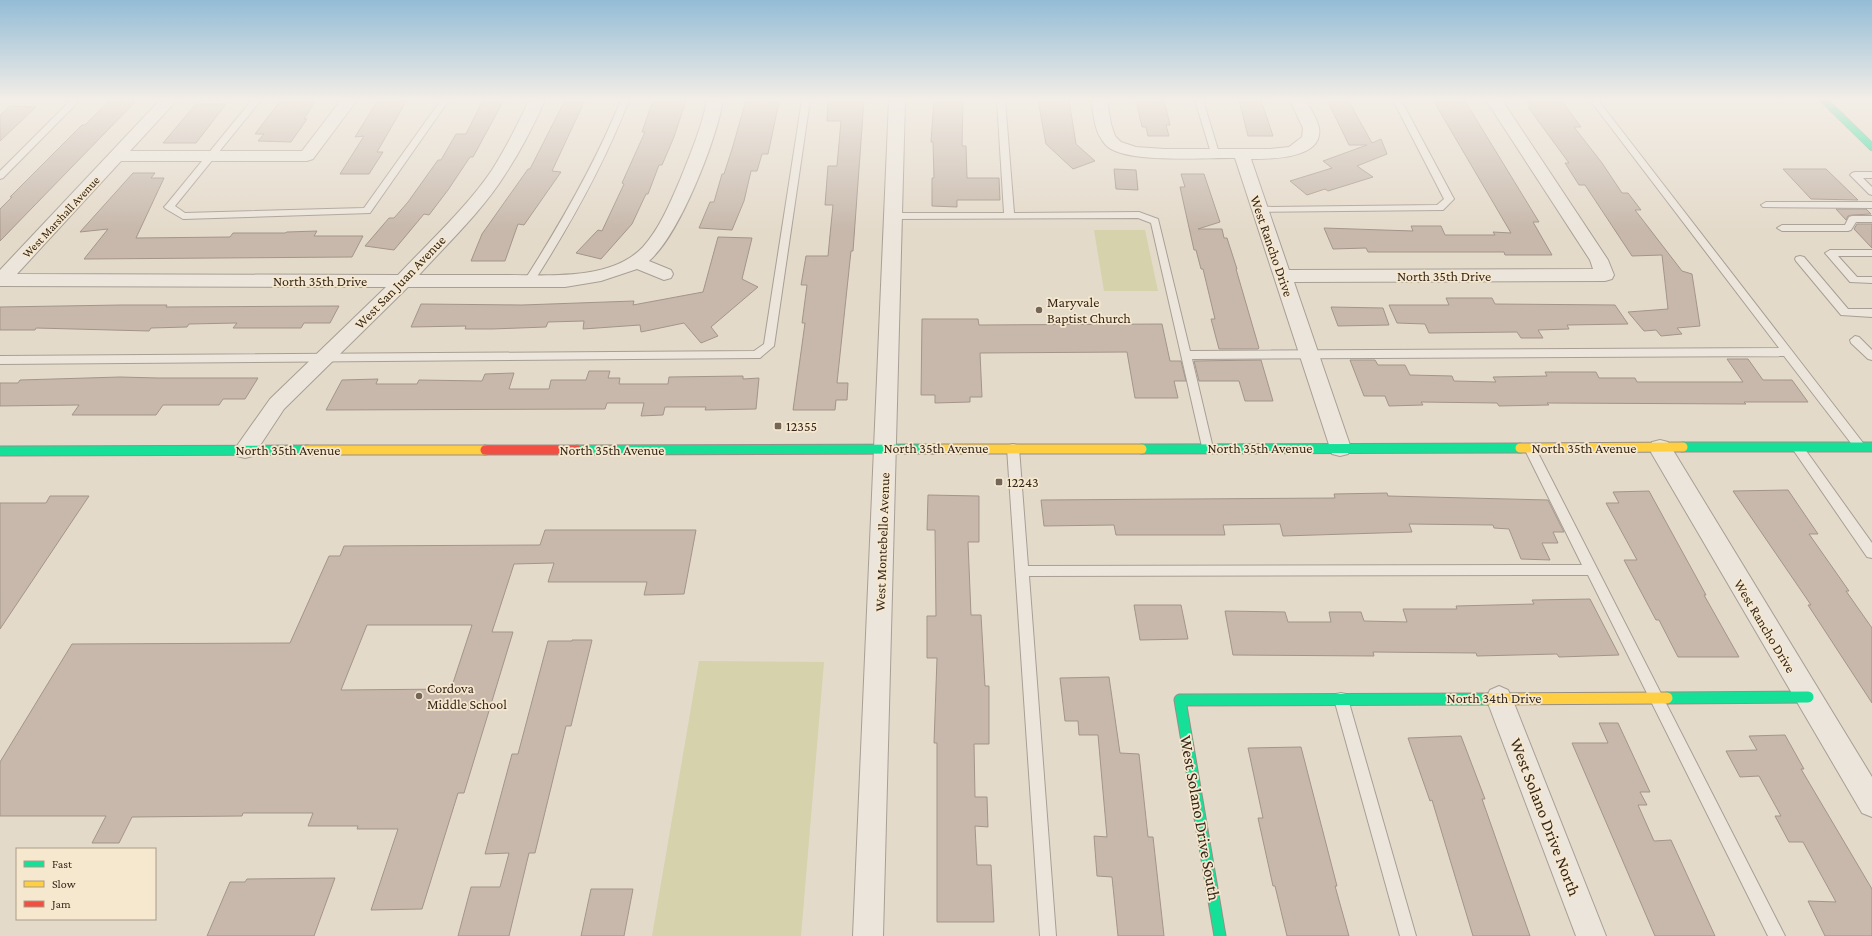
<svg xmlns="http://www.w3.org/2000/svg" width="1872" height="936" font-family="'Crimson Pro',serif">
  <style>
    .green { fill: #d5d2ac }
    .building { fill: #c7b8ab; stroke: #a3958a; fill-rule: evenodd }
    .lines { fill: none; stroke-linecap: round; stroke-linejoin: round }
    .lane-casing { stroke: #a89f94; stroke-width: 2 }
    .street-casing { stroke: #a89f94; stroke-width: 2 }
    .fast-far2-casing { stroke: #988e83; stroke-width: 8 }
    .fast-far1-casing { stroke: #988e83; stroke-width: 11 }
    .fast-casing { stroke: #988e83; stroke-width: 13 }
    .slow-far1-casing { stroke: #988e83; stroke-width: 11 }
    .slow-casing { stroke: #988e83; stroke-width: 13 }
    .jam-casing { stroke: #988e83; stroke-width: 11 }
    .lane { fill: #ebe5dc; fill-rule: evenodd }
    .street { fill: #ebe5dc; fill-rule: evenodd }
    .fast-far2 { stroke: #16e098; stroke-width: 7 }
    .fast-far1 { stroke: #16e098; stroke-width: 9 }
    .fast { stroke: #16e098; stroke-width: 11 }
    .slow-far1 { stroke: #ffcf43; stroke-width: 9 }
    .slow { stroke: #ffcf43; stroke-width: 11 }
    .jam { stroke: #f24e42; stroke-width: 9 }
    .poi-dot { fill: #736659; stroke: #f6e8ce; stroke-width: 1.5 }
    .labels { text-anchor: middle; dominant-baseline: central; stroke-width: 3.5; stroke-linejoin: round; paint-order: stroke }
    .far-street-label { font-size: 12px; fill: #36271c; stroke: #f6e8ce }
    .street-label { font-size: 14px; fill: #36271c; stroke: #f6e8ce }
    .poi-label { font-size: 14px; fill: #36271c; stroke: #f6e8ce; text-anchor: start }
    .near-street-label { font-size: 17px; fill: #36271c; stroke: #f6e8ce }
  </style>
  <rect width="100%" height="100%" fill="#e4daca"/>
  <g class="green">
    <path d="M1094 230H1145L1158 291H1104Z"/>
    <path d="M699 661 824 662 801 936H652Z"/>
  </g>
  <g class="building">
    <path d="M281 100H316L304 119H307L291 142 258 141 264 134H255Z"/>
    <path d="M378 100H407L377 152H383L369 174H340L364 136 355 137Z"/>
    <path d="M483 100H504L473 157H470L448 190 429 215 424 214 394 250 365 246 389 218H394L408 202 438 160H441L456 134H466Z"/>
    <path d="M565 100H585L552 171 561 172 524 225 518 224 505 261H471L482 234 528 169H530Z"/>
    <path d="M653 100H686L674 137 662 165H659L648 194H646L632 224 601 259 576 253 598 230 602 231 624 184 622 183 645 132H642Z"/>
    <path d="M746 100H767L766 102H779L768 154H762L757 171H751L744 201 732 230 699 228 710 202H714L722 174H724L733 146Z"/>
    <path d="M828 100H864L853 251H851L837 383H848L847 400H836L835 410H793L805 323H802L807 285H801L806 256H828L830 235 833 205H825L828 166H837L841 121H827Z"/>
    <path d="M934 100H963L962 146H966L967 178H999L1000 200H957V207L932 206V178H934L933 142H931Z"/>
    <path d="M1038 100H1069L1076 144 1095 161 1073 169 1046 144Z"/>
    <path d="M1136 100H1164L1170 125H1166L1169 136H1148L1146 127H1142Z"/>
    <path d="M1239 100H1261L1273 136H1248Z"/>
    <path d="M1327 100H1348L1372 143 1381 139 1387 154 1357 166 1373 177 1328 191 1325 189 1307 195 1290 181 1332 168 1323 161 1367 145H1349Z"/>
    <path d="M1433 100 1465 101 1539 222H1533L1552 255H1505L1504 252H1368L1366 248 1333 249 1324 228 1413 231 1411 226H1441L1445 235H1495L1493 232 1511 233Z"/>
    <path d="M1526 100H1561L1581 127H1574L1602 163 1622 193H1628L1641 210H1635L1682 271 1692 274 1700 326 1677 328 1682 334 1661 336 1656 330 1644 331 1628 312 1668 309 1662 255 1632 256 1585 185H1579L1565 163H1569L1528 107H1531Z"/>
    <path d="M109 101 135 102 0 241V209L12 197H10L82 125H85Z"/>
    <path d="M196 104H226L196 143H163Z"/>
    <path d="M10 106 36 107 0 141V115Z"/>
    <path d="M1114 169 1136 170 1138 190 1116 189Z"/>
    <path d="M1783 169H1826L1858 200 1811 199Z"/>
    <path d="M133 173H155L151 178H164L136 238 230 237 233 233H285L287 232 317 231 314 236H363L352 257 84 259 108 229 80 232Z"/>
    <path d="M1181 174H1204L1220 222 1198 229H1222L1224 238H1227L1237 269H1236L1259 348 1258 349H1219L1211 319H1215L1203 269H1201L1196 250H1194L1180 187H1185Z"/>
    <path d="M1836 209H1866L1871 214 1852 215 1848 216 1846 220Z"/>
    <path d="M1857 224H1872V248L1854 229Z"/>
    <path d="M718 237 752 238 742 279 758 287 711 327 718 336 701 343 684 323 641 332 640 325 583 329 584 321 548 322 546 327 492 329H465L466 326 411 327 421 304 522 305 634 301 633 305 703 292Z"/>
    <path d="M1446 298H1492L1495 304 1615 305 1628 324 1567 325 1569 329 1538 330 1543 338H1521L1517 332 1429 333 1425 324 1397 323 1389 305H1449Z"/>
    <path d="M121 305H167L166 307 339 306 330 323H304L301 328H233L237 323 189 324 187 327 151 328 149 331 36 328 35 330H0V307Z"/>
    <path d="M1331 307 1383 308 1389 325 1338 326Z"/>
    <path d="M922 319H978L979 325 1162 324 1170 361H1181L1186 381H1174L1178 398H1135L1127 352 980 353 982 397H970V402L935 403V395H921Z"/>
    <path d="M1727 359H1748L1763 380H1792L1808 402H1744L1746 404 1547 403 1549 405 1499 406 1497 403 1421 402 1423 405 1389 406 1385 396H1364L1350 360H1375L1378 365H1405L1410 375 1452 376 1454 381 1496 382 1493 377 1547 376 1545 372H1596L1599 378H1635L1637 382H1743Z"/>
    <path d="M1261 360 1273 401H1245L1239 381H1199L1194 361Z"/>
    <path d="M589 371H610L608 378H620L619 384H668L669 377 743 376V379L759 378 756 409 705 410 706 407H665L663 415 641 416 644 403H607L605 409 326 410 342 380 378 379 376 384H417L419 380 482 381 485 374 514 373 509 389H549L551 380H586Z"/>
    <path d="M120 377 158 378H258L245 399H223L219 405H163L156 415H72L79 405 0 406V383H18L20 380Z"/>
    <path d="M1788 490 1818 534H1809L1849 591H1846L1872 628V703L1808 605H1811L1733 491Z"/>
    <path d="M1649 491 1706 595H1704L1739 657H1678L1659 620H1656L1624 560H1637L1606 503H1619L1613 492Z"/>
    <path d="M1387 493 1388 496 1548 500 1564 532H1553L1558 543H1542L1550 560 1521 559 1509 529 1494 528 1493 525 1409 524 1412 532 1283 536 1280 524 1223 525 1225 535H1116L1114 525 1044 526 1041 500 1335 498 1334 494Z"/>
    <path d="M928 495 979 496V542H968L971 615H981L985 686H989V744H974L975 797H987L988 827 975 826 977 865H991L994 922H937V743H934L937 658H927V616H936L935 530H927Z"/>
    <path d="M50 496H89L0 629V503H46Z"/>
    <path d="M545 530H696L684 594 644 595 647 582H548L554 563 514 564 492 632H513L464 793H458L422 909 371 910 398 829H357L358 826H308L313 813H243L242 816 132 817 119 843H92L106 816H0V762L72 644 290 643 329 556H340L344 546 540 545ZM367 625H472L451 689 341 690Z"/>
    <path d="M1590 599 1619 655 1559 657 1557 654 1477 656 1476 653 1373 652 1374 656 1233 655 1225 611 1285 612 1288 622H1331L1329 612H1361L1364 621 1407 622 1403 609H1457L1456 606 1534 604 1532 600Z"/>
    <path d="M1134 605H1181L1188 639 1140 640Z"/>
    <path d="M572 640H592L571 726H566L535 853H529L509 936H458L471 887H500L509 853 485 854 512 754H518L548 641H572Z"/>
    <path d="M1109 677 1120 753 1139 754 1148 837H1153L1164 936H1118L1112 877 1097 876 1094 836 1107 837 1098 735H1079L1078 721H1065L1060 678Z"/>
    <path d="M1599 723H1618L1650 792H1640L1647 805H1638L1654 841 1671 840 1715 936H1655L1572 743H1608Z"/>
    <path d="M1785 735 1804 769H1801L1872 889V936H1825L1808 901 1836 902 1803 842H1789L1775 816H1781L1759 776 1740 777 1726 751 1757 750 1749 736Z"/>
    <path d="M1461 736 1485 799H1482L1530 936H1473L1432 800 1430 801 1408 738Z"/>
    <path d="M1301 747 1337 886H1335L1349 936H1287L1275 886H1273L1258 818H1263L1248 748Z"/>
    <path d="M335 878 314 936H207L230 882H245L247 879Z"/>
    <path d="M591 889H633L624 936H581Z"/>
  </g>
  <g class="lines">
    <defs>
      <g id="lane">
        <path d="M71 100H80L3 178 0 179V171Z"/>
        <path d="M252 100H261L175 206 185 213 364 208 441 100H449L370 213 183 219 166 209 164 207 166 205Z"/>
        <path d="M621 100H629C604 165 570 225 533 283H525L524 281C561 223 595 164 621 100Z"/>
        <path d="M802 100H810L774 346 760 358 0 364V356L754 351 764 344Z"/>
        <path d="M997 100H1005L1014 213 1139 212 1158 219 1190 351 1779 348 1590 100H1598L1867 448 1865 451H1857L1784 356 1192 359 1213 448 1211 451H1203L1151 223 1138 218 892 219 887 216 892 213H1004Z"/>
        <path d="M1195 100H1203L1219 153 1218 155 1215 156 1211 153Z"/>
        <path d="M1393 100H1401L1454 199 1443 210 1257 212 1255 210 1257 208 1260 207 1437 205 1444 199Z"/>
        <path d="M1855 172H1872V178H1863L1872 187V195L1869 194 1850 175 1852 173Z"/>
        <path d="M1766 202H1872V208L1763 207 1761 205Z"/>
        <path d="M1852 216H1872V222H1856L1851 230 1848 231H1782L1777 228 1782 225H1845L1849 217Z"/>
        <path d="M1830 250H1872V256H1838L1857 277H1872V283L1850 282 1825 253Z"/>
        <path d="M1800 256 1804 257 1848 309H1872V317L1841 315 1796 261 1795 259 1796 257Z"/>
        <path d="M1855 336 1859 337 1872 350V360L1868 359 1851 343 1850 340Z"/>
        <path d="M1013 444 1017 445 1019 448 1028 566 1582 565 1524 448 1526 445H1534L1785 936H1768L1588 575 1029 576 1056 936H1040L1007 448 1009 445Z"/>
        <path d="M1798 444 1802 445 1872 543V558L1867 557 1794 451 1792 448 1794 445Z"/>
        <path d="M1341 693 1346 694 1348 699 1416 936H1400L1334 699 1336 694Z"/>
      </g>
      <g id="street">
        <path d="M160 100H177L130 151H302L341 100H357L313 159 307 161H121L17 274 398 275C429 242 467 207 492 170 506 148 518 124 529 100H545C534 125 521 150 506 173 484 209 448 243 419 275 448 275 476 275 504 275 547 275 611 281 643 247 660 228 670 203 680 180 690 155 702 127 707 100H723C716 141 680 234 649 261L671 270 673 274 671 278 664 280 637 269 601 281 565 287H408L284 409 253 456 245 458 237 456 234 450 270 399 386 287 0 286V270Z"/>
        <path d="M889 100H905L883 936H853Z"/>
        <path d="M1091 100H1107L1111 124 1115 136 1121 142 1136 147 1164 149H1270L1289 147 1302 137 1303 128 1290 100H1306C1310 108 1317 119 1319 128 1324 159 1270 159 1251 159L1289 270 1593 269 1590 260 1486 100H1502L1608 260 1614 275 1612 279 1605 281 1294 282 1351 448 1348 454 1340 456 1332 454 1235 158C1207 157 1122 165 1105 144 1094 132 1094 115 1091 100Z"/>
        <path d="M1660 440 1668 442 1872 777V817L1862 813 1652 454 1649 448 1652 442Z"/>
        <path d="M1499 686 1508 690 1512 698 1606 936H1576L1486 698 1490 690Z"/>
      </g>
      <path id="fast-far2" d="M1824 100 1872 147"/>
      <g id="fast-far1">
        <path d="M1683 447H1872"/>
        <path d="M1142 449 1520 448"/>
        <path d="M577 450 934 449"/>
        <path d="M0 451 307 450"/>
      </g>
      <g id="fast">
        <path d="M1667 698 1808 697"/>
        <path d="M1220 936 1180 700 1488 699"/>
      </g>
      <g id="slow-far1">
        <path d="M1520 448 1683 447"/>
        <path d="M934 449H1142"/>
        <path d="M307 450H485"/>
      </g>
      <path id="slow" d="M1488 699 1667 698"/>
      <path id="jam" d="M485 450H577"/>
    </defs>
    <use href="#lane" class="lane-casing"/>
    <use href="#street" class="street-casing"/>
    <use href="#fast-far2" class="fast-far2-casing"/>
    <use href="#fast-far1" class="fast-far1-casing"/>
    <use href="#fast" class="fast-casing"/>
    <use href="#slow-far1" class="slow-far1-casing"/>
    <use href="#slow" class="slow-casing"/>
    <use href="#jam" class="jam-casing"/>
    <use href="#lane" class="lane"/>
    <use href="#street" class="street"/>
    <use href="#fast-far2" class="fast-far2"/>
    <use href="#fast-far1" class="fast-far1"/>
    <use href="#fast" class="fast"/>
    <use href="#slow-far1" class="slow-far1"/>
    <use href="#slow" class="slow"/>
    <use href="#jam" class="jam"/>
  </g>
  <linearGradient id="sky" x2="0" y2="1"><stop stop-color="#94bcd6"/><stop offset="0.43" stop-color="#f3eee7"/><stop offset="1" stop-color="#f3eee7" stop-opacity="0"/></linearGradient>
  <rect width="1872" height="231" fill="url(#sky)"/>
  <g class="poi-dot">
    <circle cx="1039" cy="310" r="4"/>
    <rect x="774" y="422" width="8" height="8" rx="2"/>
    <rect x="995" y="478" width="8" height="8" rx="2"/>
    <circle cx="419" cy="696" r="4"/>
  </g>
  <g class="labels">
    <g class="far-street-label">
      <text transform="translate(61 217) rotate(-47)">West Marshall Avenue</text>
    </g>
    <g class="street-label">
      <text transform="translate(1272 246) rotate(71)">West Rancho Drive</text>
      <text x="1444" y="276">North 35th Drive</text>
      <text x="320" y="281">North 35th Drive</text>
      <text transform="translate(400 282) rotate(-46)">West San Juan Avenue</text>
      <text x="936" y="448">North 35th Avenue</text>
      <text x="1260" y="448">North 35th Avenue</text>
      <text x="1584" y="448">North 35th Avenue</text>
      <text x="288" y="450">North 35th Avenue</text>
      <text x="612" y="450">North 35th Avenue</text>
      <text transform="translate(882 542) rotate(-88)">West Montebello Avenue</text>
      <text transform="translate(1765 626) rotate(59)">West Rancho Drive</text>
      <text x="1494" y="698">North 34th Drive</text>
    </g>
    <g class="poi-label">
      <text x="1047" y="302">Maryvale<tspan x="1047" dy="16">Baptist Church</tspan></text>
      <text x="786" y="426">12355</text>
      <text x="1007" y="482">12243</text>
      <text x="427" y="688">Cordova<tspan x="427" dy="16">Middle School</tspan></text>
    </g>
    <g class="near-street-label">
      <text transform="translate(1545 817) rotate(69)">West Solano Drive North</text>
      <text transform="translate(1200 818) rotate(80)">West Solano Drive South</text>
    </g>
  </g>
  <rect x="16" y="848" width="140" height="72" fill="#f6e8ce" stroke="#a99b87"/>
  <rect x="24" y="861" width="20" height="6" fill="#16e098" stroke="#a99b87"/>
  <text x="52" y="868" font-size="12" fill="#36271c">Fast</text>
  <rect x="24" y="881" width="20" height="6" fill="#ffcf43" stroke="#a99b87"/>
  <text x="52" y="888" font-size="12" fill="#36271c">Slow</text>
  <rect x="24" y="901" width="20" height="6" fill="#f24e42" stroke="#a99b87"/>
  <text x="52" y="908" font-size="12" fill="#36271c">Jam</text>
</svg>
